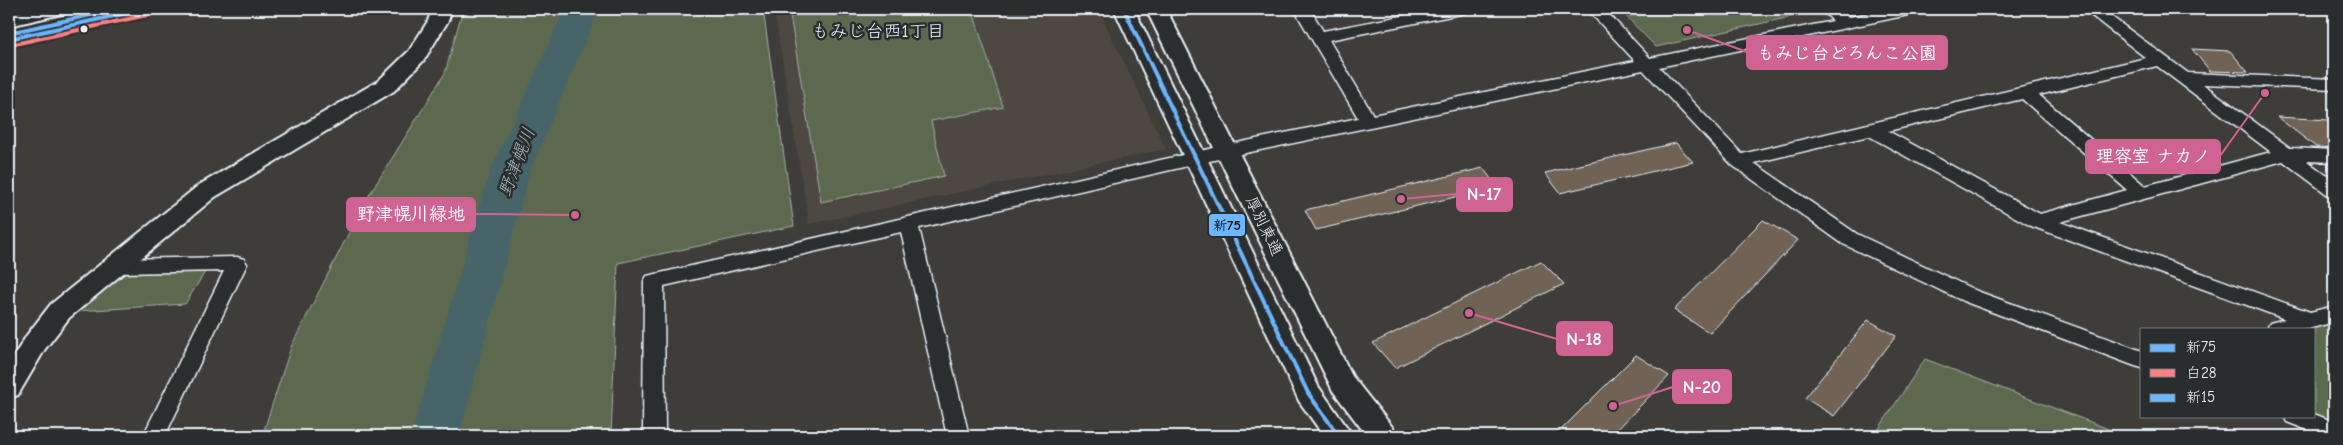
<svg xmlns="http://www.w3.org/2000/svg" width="2343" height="445" font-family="'Comic Neue','Klee One',sans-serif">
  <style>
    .built { fill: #4d4842 }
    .green { fill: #5d6950; stroke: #a2ada4 }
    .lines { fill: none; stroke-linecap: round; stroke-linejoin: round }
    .river { fill: #466567; fill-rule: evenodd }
    .building { fill: #6f6255; stroke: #e8f1f8 }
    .minor-casing { stroke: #e8f1f8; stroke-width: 3 }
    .tertiary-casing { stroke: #e8f1f8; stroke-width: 4 }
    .minor { fill: #2a2d2e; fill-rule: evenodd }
    .tertiary { fill: #2a2d2e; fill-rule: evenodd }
    .bus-1-casing { stroke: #2a2d2e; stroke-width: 8 }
    .bus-2-casing { stroke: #2a2d2e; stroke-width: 8 }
    .bus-3-casing { stroke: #2a2d2e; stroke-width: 8 }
    .bus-1 { stroke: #6cb6ff; stroke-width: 4 }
    .bus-2 { stroke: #ff8080; stroke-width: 4 }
    .bus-3 { stroke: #6cb6ff; stroke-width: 4 }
    .bus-dot { fill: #e8f1f8; stroke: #2a2d2e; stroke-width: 2 }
    .labels { text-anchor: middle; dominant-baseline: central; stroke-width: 5; stroke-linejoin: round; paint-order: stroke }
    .street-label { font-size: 16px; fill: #e8f1f8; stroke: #2a2d2e }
    .neighbourhood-label { font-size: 18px; fill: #e8f1f8; stroke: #2a2d2e }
    .water-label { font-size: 18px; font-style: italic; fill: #a7b9be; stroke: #2a2d2e }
    .leader { fill: none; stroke: #cf6492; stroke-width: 2 }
    .callout-dot { fill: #cf6492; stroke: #2a2d2e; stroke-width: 2 }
    .callout { fill: #cf6492; stroke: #cf6492; stroke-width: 2 }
    .callout-label { font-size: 18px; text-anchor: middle; font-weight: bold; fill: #fff }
    .line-badge { stroke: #2a2d2e; stroke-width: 2 }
    .pale-badge-label { font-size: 14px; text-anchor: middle; font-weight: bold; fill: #111 }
  </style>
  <rect width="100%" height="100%" fill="#3f3d3a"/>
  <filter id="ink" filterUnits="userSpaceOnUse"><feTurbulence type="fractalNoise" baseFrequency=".02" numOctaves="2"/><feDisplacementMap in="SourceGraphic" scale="10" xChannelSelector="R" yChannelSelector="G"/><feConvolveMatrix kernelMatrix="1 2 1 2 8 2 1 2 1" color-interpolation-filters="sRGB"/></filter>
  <g filter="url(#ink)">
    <path class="built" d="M774 9H1098L1166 149 809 224Z"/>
    <g class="green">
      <path d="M463 9H763L794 226 618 263 611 436H262L291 347 363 205 445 73Z"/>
      <path d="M789 9H972L1003 107 931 121 944 176 821 202Z"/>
      <path d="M1619 9H1809L1813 12 1656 47Z"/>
      <path d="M205 272 185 304 78 311 94 294 123 274Z"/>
      <path d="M2334 316V422L2314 414V329H2285Z"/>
      <path d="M1925 359 2127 436H1874Z"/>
    </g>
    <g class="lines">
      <path class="river" d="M565 9H599L530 171 459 436H411L490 171Z"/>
    </g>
    <g class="building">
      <path d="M2192 49 2230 51 2248 72 2210 71Z"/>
      <path d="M2277 117 2329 120 2334 126V148L2316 147Z"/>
      <path d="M1676 143 1693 162 1560 193 1545 173Z"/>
      <path d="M1483 168 1497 187 1316 230 1305 210Z"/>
      <path d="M1763 220 1798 240 1710 333 1674 310Z"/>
      <path d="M1541 261 1564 284 1395 368 1373 343Z"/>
      <path d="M1868 320 1896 336 1834 416 1805 398Z"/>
      <path d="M1636 355 1669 376 1611 436H1555Z"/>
    </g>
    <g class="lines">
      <defs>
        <g id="minor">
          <path d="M1294 9H1310L1323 31 1438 9H1469L1467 12 1461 14 1329 40 1373 115 1635 61 1587 9H1604L1650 58 1833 21 1821 9H1838L1849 17 1891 9H1921L1919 12 1913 14 1659 67 1742 154 2146 58 2083 9H2101L2188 73 2334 79V89L2203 84 2290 148 2334 150V162L2307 161 2334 181V196L2328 195 2283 161 2060 222 2310 312 2334 306V322L2308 329H2267L2270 323 2285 319 2031 226 1869 136 1754 163 1857 234 1977 291 2142 351V368L2135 366 1963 301 1843 244 1732 165 1643 70 1227 157 919 228 969 436H947L901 232 664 286 665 436H643L644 281 647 276 1227 145 1358 118ZM2157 66 2271 152 2145 186 2039 95ZM2022 99 2127 190 2040 214 1888 131Z"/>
          <path d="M237 257 244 259 247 264 165 436H143L224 271 116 273 109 271 106 266 109 261 116 259Z"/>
          <path d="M2314 414 2334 422V436H2323L2287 422 2284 416H2314Z"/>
        </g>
        <g id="tertiary">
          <path d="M32 9H69L66 13 9 26V14Z"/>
          <path d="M119 9H156L153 13 146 15 9 45V33Z"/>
          <path d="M432 9H452L448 21 424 60 394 91 215 197 69 318 45 349 18 395 9 398V364L27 335 51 304 199 185 378 81 409 51 428 21Z"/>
          <path d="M1114 9H1134L1318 386 1353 436H1324L1299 401Z"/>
          <path d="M1146 9H1166L1352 376 1393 428 1397 436H1367L1333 391Z"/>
        </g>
      </defs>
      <use href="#minor" class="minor-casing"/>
      <use href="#tertiary" class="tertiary-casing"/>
      <use href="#minor" class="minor"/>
      <use href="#tertiary" class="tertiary"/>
      <defs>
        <g id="bus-1">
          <path d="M1124 9 1308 393 1339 436"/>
          <path d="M9 39 146 9"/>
        </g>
        <path id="bus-2" d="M10 45 147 15"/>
        <path id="bus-3" d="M9 33 118 9"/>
      </defs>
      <use href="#bus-1" class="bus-1-casing"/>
      <use href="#bus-2" class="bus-2-casing"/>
      <use href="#bus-3" class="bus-3-casing"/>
      <use href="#bus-1" class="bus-1"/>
      <use href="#bus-2" class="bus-2"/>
      <use href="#bus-3" class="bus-3"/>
    </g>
  </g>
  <circle class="bus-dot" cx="84" cy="29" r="4.5"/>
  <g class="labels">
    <g class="street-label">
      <text transform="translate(1264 226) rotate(64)">厚別東通</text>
    </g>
    <g class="neighbourhood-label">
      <text x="878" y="31">もみじ台西1丁目</text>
    </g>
    <g class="water-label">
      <text transform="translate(517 162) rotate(-69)">野津幌川</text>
    </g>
  </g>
  <path class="leader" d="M1687 30L1747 52M2265 93L2220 156M1401 199L1457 194M575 215L475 214M1469 313L1557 339M1613 406L1673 387"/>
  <g class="callout-dot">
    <circle cx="1687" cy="30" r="5"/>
    <circle cx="2265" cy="93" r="5"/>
    <circle cx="1401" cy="199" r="5"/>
    <circle cx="575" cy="215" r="5"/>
    <circle cx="1469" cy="313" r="5"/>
    <circle cx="1613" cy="406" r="5"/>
  </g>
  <g class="callout">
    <rect x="1747" y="36" width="200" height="33" rx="5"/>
    <rect x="2086" y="140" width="134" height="33" rx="5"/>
    <rect x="1457" y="178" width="55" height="33" rx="5"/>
    <rect x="347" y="198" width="128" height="33" rx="5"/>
    <rect x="1557" y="322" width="55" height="33" rx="5"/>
    <rect x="1673" y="370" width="58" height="33" rx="5"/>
  </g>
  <g class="callout-label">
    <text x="1847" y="59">もみじ台どろんこ公園</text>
    <text x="2153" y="162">理容室 ナカノ</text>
    <text x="1484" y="200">N-17</text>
    <text x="411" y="220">野津幌川緑地</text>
    <text x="1584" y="345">N-18</text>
    <text x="1702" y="393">N-20</text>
  </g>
  <rect class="line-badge" x="1208" y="213" width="38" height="24" rx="5" fill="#6cb6ff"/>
  <g class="pale-badge-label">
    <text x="1227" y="230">新75</text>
  </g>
  <rect width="2343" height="445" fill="none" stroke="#2a2d2e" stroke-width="30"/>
  <rect x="15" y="15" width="2313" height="415" fill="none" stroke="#e8f1f8" stroke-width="2" filter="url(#ink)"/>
  <rect x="2140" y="328" width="175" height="90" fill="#2a2d2e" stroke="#767b7f"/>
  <rect x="2150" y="344" width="25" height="8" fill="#6cb6ff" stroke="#767b7f"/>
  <text x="2186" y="352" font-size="15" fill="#e8f1f8">新75</text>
  <rect x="2150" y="369" width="25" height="8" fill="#ff8080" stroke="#767b7f"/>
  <text x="2186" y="378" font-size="15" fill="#e8f1f8">白28</text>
  <rect x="2150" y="394" width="25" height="8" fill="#6cb6ff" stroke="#767b7f"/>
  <text x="2186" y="402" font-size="15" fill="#e8f1f8">新15</text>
</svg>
